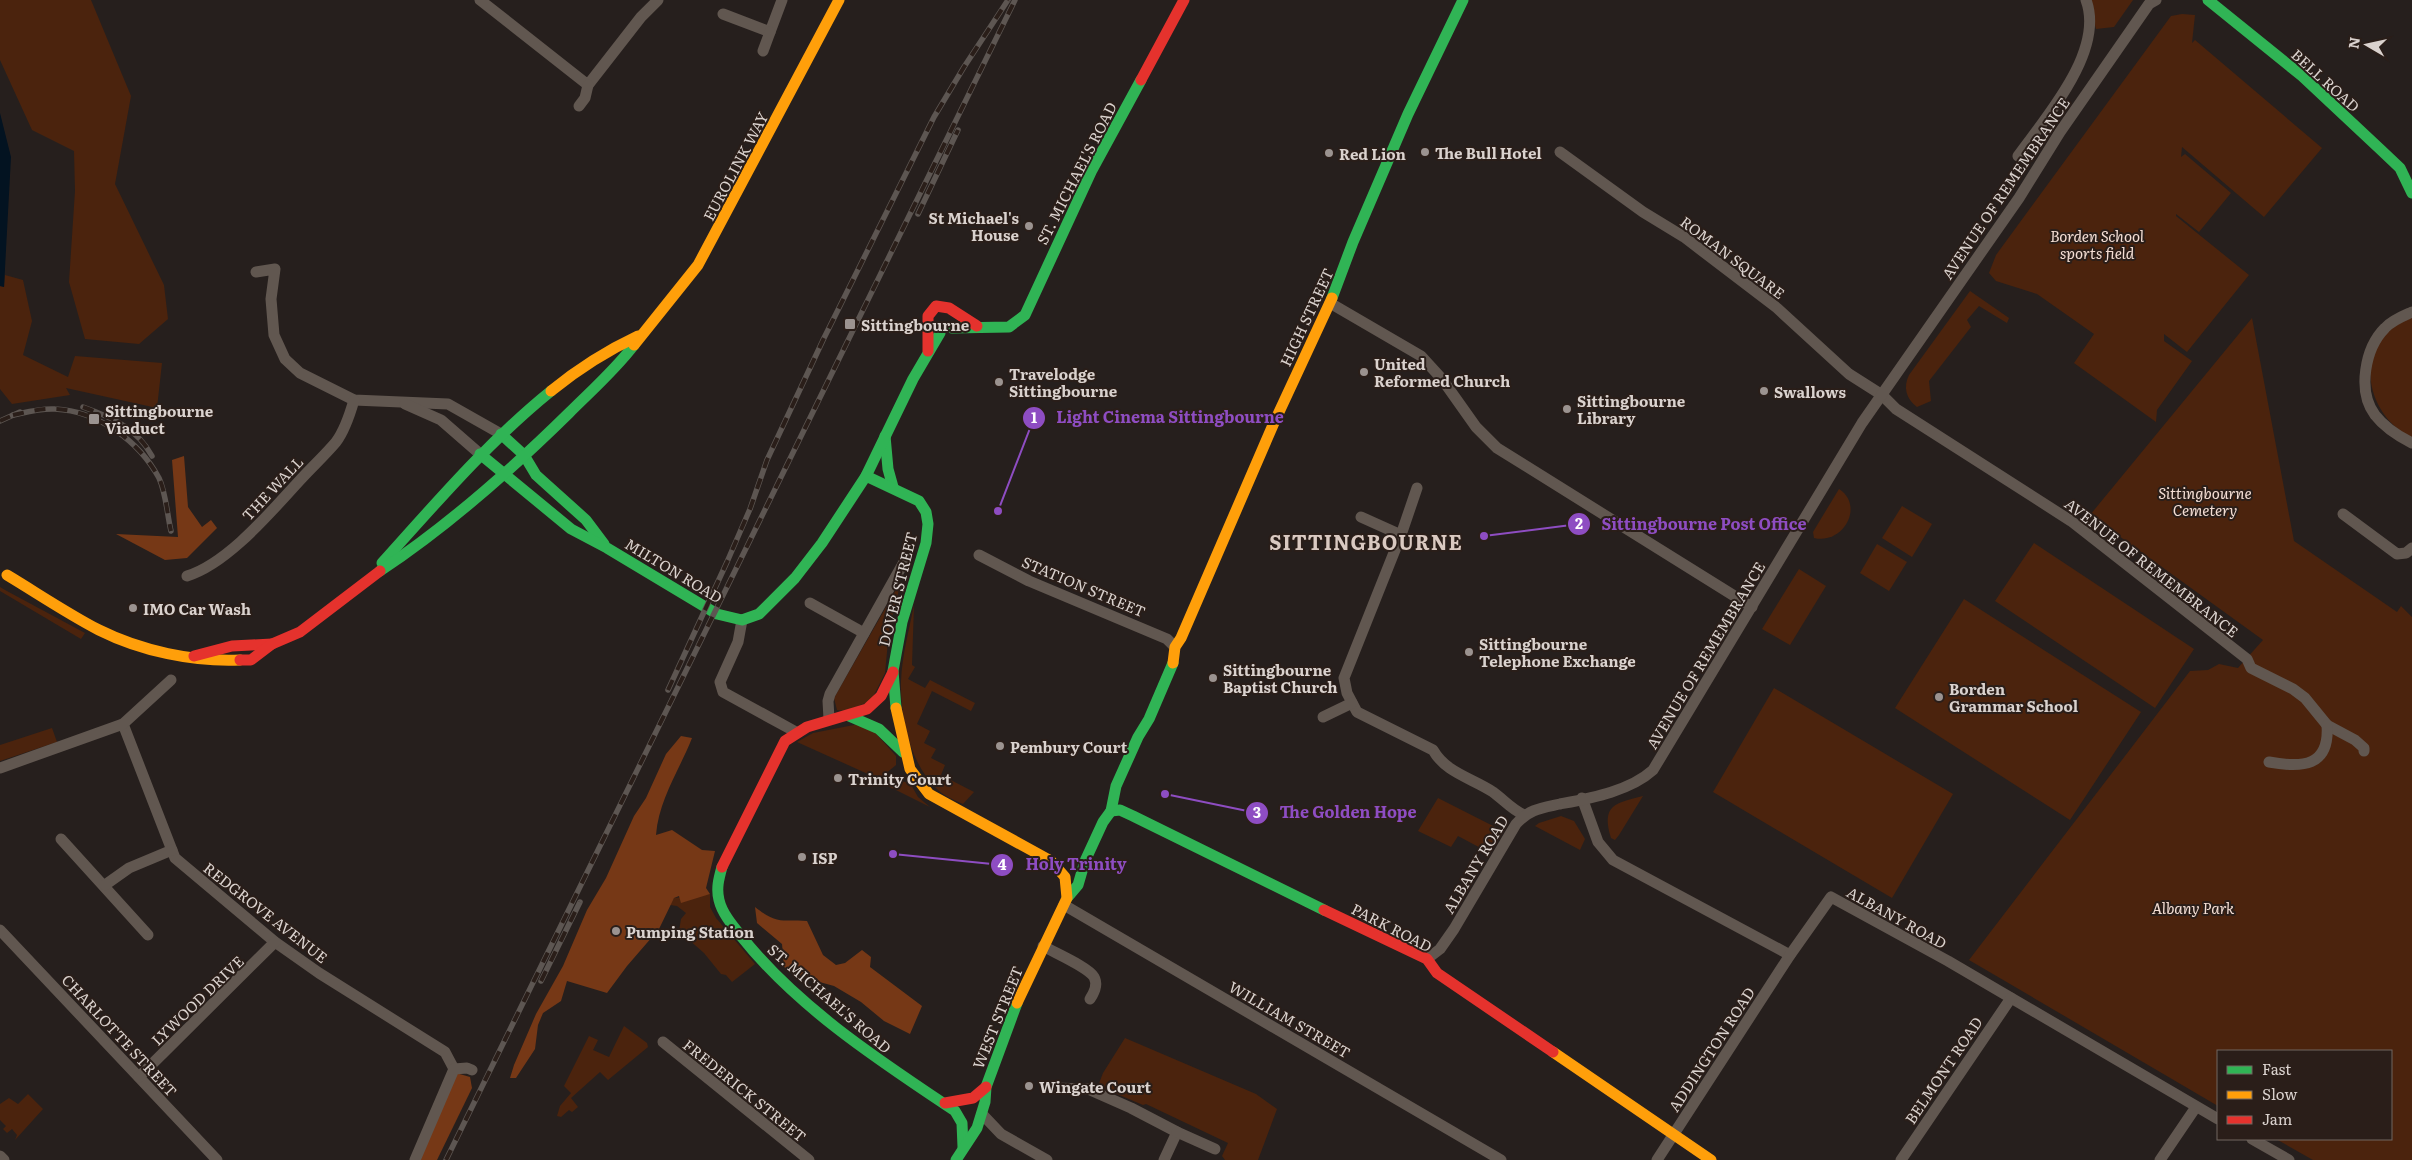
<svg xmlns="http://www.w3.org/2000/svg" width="2412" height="1160" font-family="Literata,serif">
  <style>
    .green { fill: #4b230d }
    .forest { fill: #763816 }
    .water { fill: #031321 }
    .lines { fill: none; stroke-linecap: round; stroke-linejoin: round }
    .street { stroke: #615750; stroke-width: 11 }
    .fast { stroke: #30b455; stroke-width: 11 }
    .slow { stroke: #ff9f0a; stroke-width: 11 }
    .jam { stroke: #e5322d; stroke-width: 11 }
    .rail-casing { stroke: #5d5652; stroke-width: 5.5 }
    .rail { stroke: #2a1e19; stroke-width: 4; stroke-dasharray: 11; stroke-linecap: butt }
    .poi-dot { fill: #9b9390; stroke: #2a1e19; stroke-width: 2 }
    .labels { text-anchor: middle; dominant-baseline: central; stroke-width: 4; stroke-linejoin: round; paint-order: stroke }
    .street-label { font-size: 15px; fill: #dad2ce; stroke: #2a1e19 }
    .poi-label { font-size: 15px; font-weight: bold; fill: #dad2ce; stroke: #2a1e19; text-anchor: start }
    .park-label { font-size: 15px; font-style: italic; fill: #f4ded4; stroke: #2a1e19 }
    .district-label { font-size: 20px; font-weight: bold; letter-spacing: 1px; fill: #d9c9c1; stroke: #2a1e19 }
    .leader { fill: none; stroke: #8e4dc2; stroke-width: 2 }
    .callout-dot { fill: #8e4dc2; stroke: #2a1e19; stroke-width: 2 }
    .mark-label { font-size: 15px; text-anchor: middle; font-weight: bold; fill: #fff }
    .callout-label { font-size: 16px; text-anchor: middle; font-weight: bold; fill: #8e4dc2; stroke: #2a1e19; stroke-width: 4; stroke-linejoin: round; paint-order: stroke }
  </style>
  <rect width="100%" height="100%" fill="#261f1d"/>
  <g class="green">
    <path d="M0 0H91L131 96 115 184 164 285 168 319 139 344 85 339 69 282 75 191 74 151 32 130 0 60Z"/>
    <path d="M2089 0H2133L2114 27 2096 29Z"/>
    <path d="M2182 14 2195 15 2192 43 2195 40 2322 148 2264 217 2182 147 2181 157 2185 154 2231 193 2199 232 2176 214V216L2249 275 2187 352 2164 334V341L2192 361 2157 410 2156 422 2074 363 2094 334 2037 294 1996 281 1989 273 1996 255 2171 16Z"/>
    <path d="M5 275 23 280 32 321 23 355 68 377 75 356 162 363 157 408 66 388 70 395 12 404 0 389V286L4 287Z"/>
    <path d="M1970 291 2009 318 2007 323 1979 306 1967 320 1971 327 1929 381 1931 401 1917 407C1906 399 1903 387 1909 375Z"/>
    <path d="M2412 315V438C2370 417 2354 360 2392 326 2397 322 2406 319 2412 315Z"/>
    <path d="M2252 318 2294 541 2397 612 2401 606 2412 617V1160H2313L2276 1139H2391V1051H2218V1106L1969 960 2190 671 2208 670 2219 664 2238 668 2263 640 2090 515Z"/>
    <path d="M1839 489C1865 506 1843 545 1814 538L1813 532Z"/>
    <path d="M1902 506 1932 524 1912 557 1882 538Z"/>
    <path d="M2034 543 2194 649 2155 708 1995 601Z"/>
    <path d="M1877 544 1907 562 1889 591 1860 573Z"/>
    <path d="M1799 569 1826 586 1790 645 1762 629Z"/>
    <path d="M901 581 889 631 885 673 871 701 845 711 837 710 834 698Z"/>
    <path d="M0 587 5 590 85 633 81 639 0 591Z"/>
    <path d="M1964 599 2141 712 2070 820 1895 708Z"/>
    <path d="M914 605 912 665 915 667 908 679 925 688 930 680 975 703 971 711 932 691 917 724 930 731 924 743 936 749 931 758 945 765 941 775 974 792 963 804C954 800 944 796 937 789 910 764 900 716 901 681 902 655 909 630 914 605Z"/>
    <path d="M1774 688 1953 794 1892 898 1713 792Z"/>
    <path d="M859 724 870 727 896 756V765L879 779 797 742 813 733Z"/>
    <path d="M52 728 57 742 0 761V745Z"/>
    <path d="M901 781 910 783 918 797 930 807 888 786 892 782Z"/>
    <path d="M1643 796 1619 835 1615 840 1611 838C1601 805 1615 803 1643 796Z"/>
    <path d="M1438 798 1501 830 1502 833 1490 853 1458 836 1451 847 1418 831Z"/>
    <path d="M1561 816 1574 821 1585 839 1580 850 1535 826 1539 823Z"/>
    <path d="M710 894V907L716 918 755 964 732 982 726 975 721 974 704 953 679 931 681 919 686 913 677 906 670 905 674 898Z"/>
    <path d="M624 1026 647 1043 648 1047 608 1080 600 1072 571 1098 578 1107 572 1112 569 1110 561 1117 557 1116 560 1106 571 1093 564 1086 589 1036 598 1040 593 1050 609 1057Z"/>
    <path d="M1125 1038 1256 1094 1277 1109 1258 1160H1225L1222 1156 1228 1143 1146 1104 1143 1105 1098 1086 1103 1073Z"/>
    <path d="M28 1094 43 1109 15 1140 17 1135 12 1129 7 1133 3 1129 6 1126 0 1120V1104L9 1098 18 1104Z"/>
  </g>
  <g class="forest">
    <path d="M184 456 188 507 202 527 211 520 217 528 187 558 165 560 116 534 178 537 172 460Z"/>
    <path d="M681 736 692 738C679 771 659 799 656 835L672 830 702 850 715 851 706 888 710 894 681 903 679 896 674 898 659 929 627 966 607 993 567 981 561 1001 543 1013 538 1025 535 1049 516 1078H510L514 1065 536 1014 563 966 587 910 606 878 634 816 646 798 666 754Z"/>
    <path d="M755 907C778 925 781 919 807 921L823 955 836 965 845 963 862 950 871 957 870 967 922 1006 910 1034 884 1021 861 1002 834 986 805 978 784 967 782 944 757 923Z"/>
    <path d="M449 1071 470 1077 472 1088 437 1160H410Z"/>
  </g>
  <path class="water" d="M0 113 11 157 4 287 0 286Z"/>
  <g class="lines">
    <g class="street">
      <path d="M480 0 588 85 641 17 658 0"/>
      <path d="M723 14 770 32 782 0"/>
      <path d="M763 51 770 32"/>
      <path d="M579 106 585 98 588 85"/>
      <path d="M1560 152 1643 212 1684 237 1777 308 1849 374 1882 395 1896 409 2071 521 2247 659 2251 668 2293 689 2305 698 2327 725 2355 740 2364 748V751"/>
      <path d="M2018 156C2046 117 2105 51 2086 0"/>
      <path d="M256 272 275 269 271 299 274 335 285 359 300 373 354 400 448 404 501 434"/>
      <path d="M1330 303 1421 356 1442 379 1476 427 1497 448 1752 607"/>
      <path d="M2412 312C2403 316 2392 320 2385 328 2365 348 2357 391 2375 415 2385 428 2398 436 2412 443"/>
      <path d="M405 404 441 420 480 454"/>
      <path d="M1417 488 1401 535 1344 678 1347 693 1357 712 1433 750C1446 773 1472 778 1493 792 1504 800 1511 809 1524 815"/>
      <path d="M2343 514 2397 554 2406 553 2412 548"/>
      <path d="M1361 517 1401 535"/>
      <path d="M979 555 1029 581 1167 639 1175 647"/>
      <path d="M187 576C229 563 273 509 302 478 313 466 326 454 336 442 345 430 350 414 354 400"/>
      <path d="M810 603 864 633"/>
      <path d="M742 620 738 642 720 682 723 692 796 732"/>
      <path d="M1323 717 1352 703"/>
      <path d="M829 719 828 701 830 694 904 562"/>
      <path d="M123 724 175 858 275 942 319 973 445 1052 454 1069"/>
      <path d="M2269 762C2302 768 2330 767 2327 725"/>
      <path d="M0 768 123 724 171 680"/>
      <path d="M1582 798 1598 842 1613 860 1790 955"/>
      <path d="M61 839 148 935"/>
      <path d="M105 885 129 868 172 850"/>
      <path d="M1064 905 1501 1160"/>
      <path d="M0 930 217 1160"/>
      <path d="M1043 946C1055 953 1088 967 1094 977 1098 984 1094 993 1090 999"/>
      <path d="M1427 959 1440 949 1454 929 1516 824C1529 809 1542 808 1560 804 1591 798 1630 791 1653 770L1862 423 2019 198 2060 132 2149 4 2156 0"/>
      <path d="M663 1042 809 1160"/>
      <path d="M139 1077 275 942"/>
      <path d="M1055 1088 1088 1089 1131 1108 1177 1132 1164 1160"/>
      <path d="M982 1114 1001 1134 1047 1160"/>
      <path d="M1177 1132 1215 1149"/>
      <path d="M2252 1139 2289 1160"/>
      <path d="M0 1156 4 1160"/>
      <path d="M415 1160 454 1069 467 1068 472 1070"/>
      <path d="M1657 1160 1790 955 1831 897 1948 961 2218 1119"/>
      <path d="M1901 1160 2011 998"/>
      <path d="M2160 1160 2196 1107"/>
    </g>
    <g class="fast">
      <path d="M2208 0 2302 76 2381 150 2400 168 2412 193"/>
      <path d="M1332 298 1353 242 1408 114 1463 0"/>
      <path d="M952 328 1009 327 1025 315 1092 170 1141 80"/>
      <path d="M501 434 524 455 536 475 586 520 604 544"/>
      <path d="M885 436 888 469 893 487"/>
      <path d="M480 454 571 529 607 548 717 614 742 620 759 614 795 578 822 543 866 476"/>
      <path d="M382 563C436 503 488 442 551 391"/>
      <path d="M380 571C448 526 510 471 569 413 591 391 615 370 634 345"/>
      <path d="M896 708 893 671 902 622 926 543 928 524 926 512 919 501 866 476 913 379 940 333"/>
      <path d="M849 716 879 729 903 752"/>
      <path d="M1111 811 1120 810 1133 816 1324 910"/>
      <path d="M722 867C719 878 716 888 719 900 722 913 732 925 741 936 797 1007 880 1061 955 1111L962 1123 963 1147"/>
      <path d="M1067 898 1078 885 1085 861 1103 822 1111 811 1116 786 1138 737 1149 719 1173 663"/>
      <path d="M956 1160 977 1128 985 1102 986 1087 1017 1003"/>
    </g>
    <g class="slow">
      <path d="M634 345 698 265 839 0"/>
      <path d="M551 391C578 369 606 351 638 336"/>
      <path d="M7 575C37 593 68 614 99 630 141 651 193 662 240 660"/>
      <path d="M1173 663 1175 647 1181 638 1273 425 1332 298"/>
      <path d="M896 708 910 769 929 794 1051 861 1065 877 1067 898 1017 1003"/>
      <path d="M1553 1052 1711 1160"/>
    </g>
    <g class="jam">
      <path d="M1141 80 1184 0"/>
      <path d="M928 351V316L936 306 949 308 977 326"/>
      <path d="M194 656 232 646 272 644"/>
      <path d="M240 660H251L272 644 300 632 380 571"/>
      <path d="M722 867 785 741 807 727 867 709 881 696 893 672"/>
      <path d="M1324 910 1427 959 1437 973 1553 1052"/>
      <path d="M945 1103 973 1098 986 1087"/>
    </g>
    <defs>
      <g id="rail">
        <path d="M918 214 958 130"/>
        <path d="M83 407C111 417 137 428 152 456"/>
        <path d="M13 415C27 412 41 408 55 409 98 411 139 441 159 478 166 493 167 514 171 531"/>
        <path d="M0 421 20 412"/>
        <path d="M668 690 727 562 750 509 767 460 824 338 934 117 964 67 1008 0"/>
        <path d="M541 981 580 902"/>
        <path d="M446 1160 1015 0"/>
      </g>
    </defs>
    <use href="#rail" class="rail-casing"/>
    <use href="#rail" class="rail"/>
  </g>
  <g class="poi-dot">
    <circle cx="1425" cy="152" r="5"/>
    <circle cx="1329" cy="153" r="5"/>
    <circle cx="1029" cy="226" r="5"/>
    <rect x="844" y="318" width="12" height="12" rx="2.5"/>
    <circle cx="1364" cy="372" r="5"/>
    <circle cx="999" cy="382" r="5"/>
    <circle cx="1764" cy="391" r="5"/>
    <circle cx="1567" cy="409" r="5"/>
    <rect x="88" y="413" width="12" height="12" rx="2.5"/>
    <circle cx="133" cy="608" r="5"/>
    <circle cx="1469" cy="652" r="5"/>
    <circle cx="1213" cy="678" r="5"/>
    <circle cx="1939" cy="697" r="5"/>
    <circle cx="1000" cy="746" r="5"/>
    <circle cx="838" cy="778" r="5"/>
    <circle cx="802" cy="857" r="5"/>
    <circle cx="616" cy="931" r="5"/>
    <circle cx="1029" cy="1086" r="5"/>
  </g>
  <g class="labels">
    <g class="street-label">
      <text transform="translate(2326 80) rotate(42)">BELL ROAD</text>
      <text transform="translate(735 166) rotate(-62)">EUROLINK WAY</text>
      <text transform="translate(1076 173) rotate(-63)">ST. MICHAEL'S ROAD</text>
      <text transform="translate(2005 188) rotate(-56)">AVENUE OF REMEMBRANCE</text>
      <text transform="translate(1733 257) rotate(37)">ROMAN SQUARE</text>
      <text transform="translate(1306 317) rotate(-65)">HIGH STREET</text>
      <text transform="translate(272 488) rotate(-47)">THE WALL</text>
      <text transform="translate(2152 567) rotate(38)">AVENUE OF REMEMBRANCE</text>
      <text transform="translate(674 570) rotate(31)">MILTON ROAD</text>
      <text transform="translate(1084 586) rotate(23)">STATION STREET</text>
      <text transform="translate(897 589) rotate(-76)">DOVER STREET</text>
      <text transform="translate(1705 655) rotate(-59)">AVENUE OF REMEMBRANCE</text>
      <text transform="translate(1475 864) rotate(-59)">ALBANY ROAD</text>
      <text transform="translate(266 912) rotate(38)">REDGROVE AVENUE</text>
      <text transform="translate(1897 917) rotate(29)">ALBANY ROAD</text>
      <text transform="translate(1392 927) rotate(27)">PARK ROAD</text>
      <text transform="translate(830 998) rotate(41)">ST. MICHAEL'S ROAD</text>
      <text transform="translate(197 1000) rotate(-44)">LYWOOD DRIVE</text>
      <text transform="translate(997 1017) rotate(-68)">WEST STREET</text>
      <text transform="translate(1290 1019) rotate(30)">WILLIAM STREET</text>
      <text transform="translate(120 1035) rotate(47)">CHARLOTTE STREET</text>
      <text transform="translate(1711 1049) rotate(-57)">ADDINGTON ROAD</text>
      <text transform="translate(1943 1070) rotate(-56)">BELMONT ROAD</text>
      <text transform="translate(745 1090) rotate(39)">FREDERICK STREET</text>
    </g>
    <g class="poi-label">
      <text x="1435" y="152">The Bull Hotel</text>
      <text x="1339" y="153">Red Lion</text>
      <text x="1019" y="217" text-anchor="end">St Michael's<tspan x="1019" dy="17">House</tspan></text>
      <text x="861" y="324">Sittingbourne</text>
      <text x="1374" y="363">United<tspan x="1374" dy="17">Reformed Church</tspan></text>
      <text x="1009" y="373">Travelodge<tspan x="1009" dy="17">Sittingbourne</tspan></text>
      <text x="1774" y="391">Swallows</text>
      <text x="1577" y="400">Sittingbourne<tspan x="1577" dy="17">Library</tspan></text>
      <text x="105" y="410">Sittingbourne<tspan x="105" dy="17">Viaduct</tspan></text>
      <text x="143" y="608">IMO Car Wash</text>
      <text x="1479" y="643">Sittingbourne<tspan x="1479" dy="17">Telephone Exchange</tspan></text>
      <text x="1223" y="669">Sittingbourne<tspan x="1223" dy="17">Baptist Church</tspan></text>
      <text x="1949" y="688">Borden<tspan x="1949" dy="17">Grammar School</tspan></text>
      <text x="1010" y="746">Pembury Court</text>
      <text x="848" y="778">Trinity Court</text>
      <text x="812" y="857">ISP</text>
      <text x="626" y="931">Pumping Station</text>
      <text x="1039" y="1086">Wingate Court</text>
    </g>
    <g class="park-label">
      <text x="2097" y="235">Borden School<tspan x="2097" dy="17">sports field</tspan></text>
      <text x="2205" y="492">Sittingbourne<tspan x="2205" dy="17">Cemetery</tspan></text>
      <text x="2193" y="907">Albany Park</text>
    </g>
    <g class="district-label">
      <text x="1366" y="541">SITTINGBOURNE</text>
    </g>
  </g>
  <path class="leader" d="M998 511L1034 418M1484 536L1579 524M1165 794L1257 813M893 854L1002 865"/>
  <g class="callout-dot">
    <circle cx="998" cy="511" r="5"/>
    <circle cx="1484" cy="536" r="5"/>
    <circle cx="1165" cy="794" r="5"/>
    <circle cx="893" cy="854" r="5"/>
    <circle cx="1034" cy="418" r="12"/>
    <circle cx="1579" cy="524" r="12"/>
    <circle cx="1257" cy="813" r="12"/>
    <circle cx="1002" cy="865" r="12"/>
  </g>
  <g class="mark-label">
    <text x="1034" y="423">1</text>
    <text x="1579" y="529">2</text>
    <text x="1257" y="818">3</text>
    <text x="1002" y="870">4</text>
  </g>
  <g class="callout-label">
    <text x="1170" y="423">Light Cinema Sittingbourne</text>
    <text x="1704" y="530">Sittingbourne Post Office</text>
    <text x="1348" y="818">The Golden Hope</text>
    <text x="1076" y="870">Holy Trinity</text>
  </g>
  <rect x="2217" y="1050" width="175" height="90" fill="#2a1e19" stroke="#706661"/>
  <rect x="2227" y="1066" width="25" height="8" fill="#30b455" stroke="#706661"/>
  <text x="2262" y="1075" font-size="15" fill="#dad2ce">Fast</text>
  <rect x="2227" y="1091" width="25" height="8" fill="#ff9f0a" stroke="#706661"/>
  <text x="2262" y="1100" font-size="15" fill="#dad2ce">Slow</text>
  <rect x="2227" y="1116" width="25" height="8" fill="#e5322d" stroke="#706661"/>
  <text x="2262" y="1125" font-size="15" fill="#dad2ce">Jam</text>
  <g transform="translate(2367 45) rotate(279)" stroke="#2a1e19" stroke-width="4" paint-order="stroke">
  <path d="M0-4L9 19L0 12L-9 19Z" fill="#dad2ce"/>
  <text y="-8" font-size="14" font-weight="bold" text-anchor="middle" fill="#dad2ce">N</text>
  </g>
</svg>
